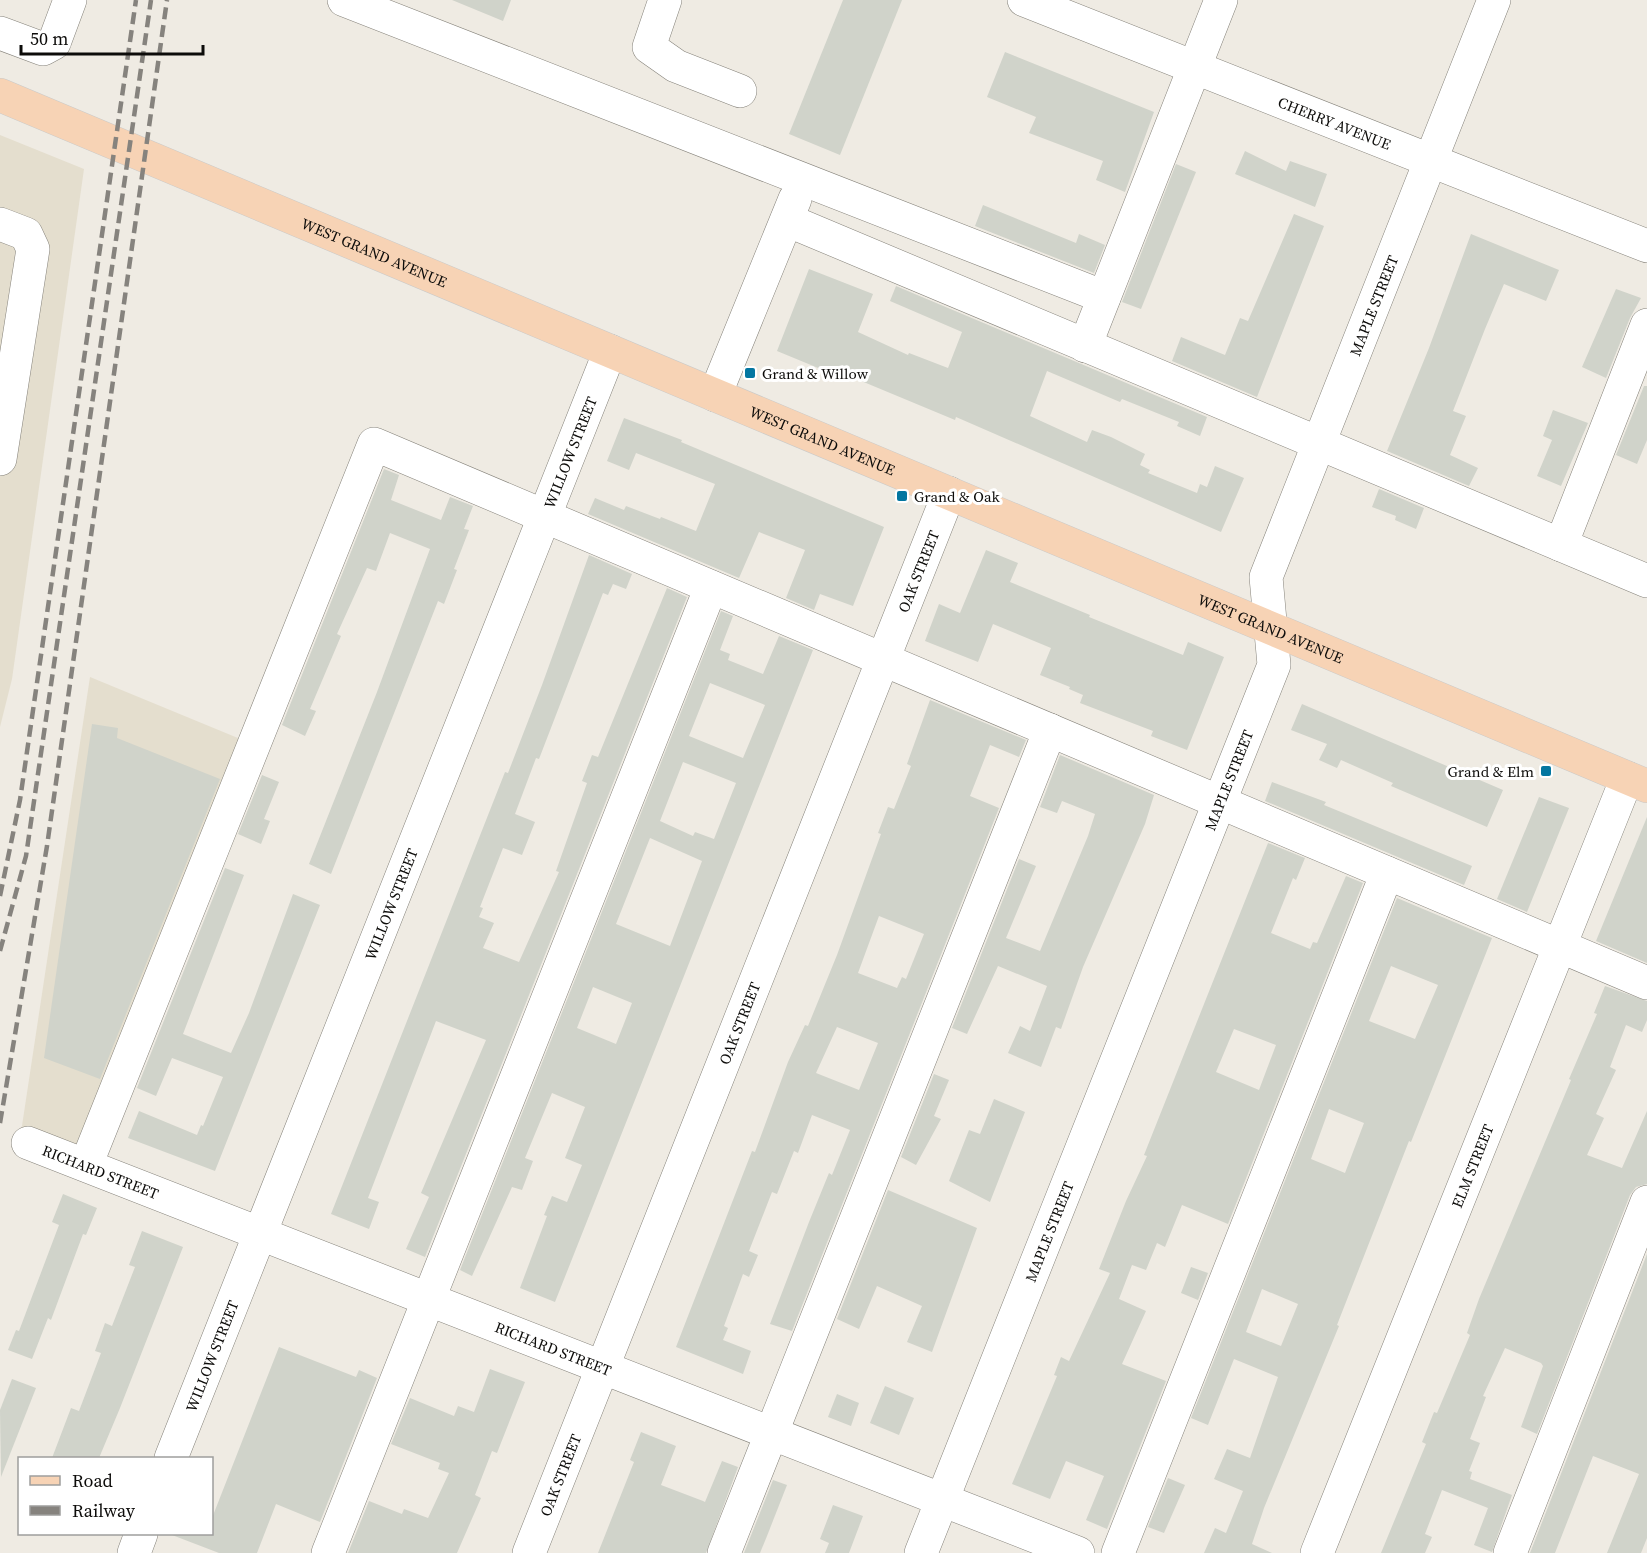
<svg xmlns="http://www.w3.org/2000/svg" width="1647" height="1553" font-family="'Source Serif 4',serif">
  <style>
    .built { fill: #e4dece }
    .building { fill: #d0d3ca; fill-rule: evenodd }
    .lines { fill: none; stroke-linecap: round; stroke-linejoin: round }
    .minor-casing { stroke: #86837b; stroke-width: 34 }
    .major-casing { stroke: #cacac9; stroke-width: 34 }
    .minor { stroke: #fff; stroke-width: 33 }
    .major { stroke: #f7d3b5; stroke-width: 33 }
    .rail { stroke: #86837e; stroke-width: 4.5; stroke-dasharray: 12 6; stroke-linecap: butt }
    .poi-dot { fill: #0376a0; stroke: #fff; stroke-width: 2 }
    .labels { text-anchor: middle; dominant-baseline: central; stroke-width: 6; stroke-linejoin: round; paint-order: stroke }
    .street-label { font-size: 15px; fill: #0d0c0a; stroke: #fff }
    .poi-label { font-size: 15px; fill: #0d0c0a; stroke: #fff; text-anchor: start }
  </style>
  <rect width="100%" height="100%" fill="#efebe3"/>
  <g class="built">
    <path d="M0 135 84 169 12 679 0 727Z"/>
    <path d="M90 677 250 743 86 1165 20 1139Z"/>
  </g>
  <g class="building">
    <path d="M452 0H511L503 21Z"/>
    <path d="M843 0H902L840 155 789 134Z"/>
    <path d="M1005 52 1154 112 1125 192 1096 180 1103 161 1029 133 1036 117 987 97Z"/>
    <path d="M1245 151 1286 171 1290 161 1327 174 1315 207 1235 174Z"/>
    <path d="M1176 164 1196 172 1141 309 1122 302Z"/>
    <path d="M983 205 1076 243 1079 234 1105 245 1094 273 975 226Z"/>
    <path d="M1294 214 1324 226 1257 397 1172 361 1181 337 1225 355 1240 318 1248 321Z"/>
    <path d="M1471 234 1559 270 1546 301 1504 284 1485 329 1453 411 1466 416 1450 455 1478 468 1469 486 1387 451 1429 348Z"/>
    <path d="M809 269 873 294 858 332 908 355 909 353 948 368 962 332 890 301 896 286 1207 417 1200 436 1177 426 1179 422 1122 399 1120 402 1047 371 1030 416 1087 442 1092 430 1111 437 1145 454 1140 465 1150 470 1148 473 1197 493 1200 484 1207 487 1215 466 1244 478 1221 532 956 417 955 420 842 373 840 377 777 351Z"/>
    <path d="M1616 289 1641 298 1630 318 1606 378 1582 367Z"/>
    <path d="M1644 386H1647V440L1637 464 1616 455Z"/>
    <path d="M1553 410 1588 423 1561 486 1537 476 1552 440 1543 436Z"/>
    <path d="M624 418 682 440 681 442 884 527 853 606 820 594 814 610 786 598 805 550 759 532 739 578 588 514 595 498 624 510 626 506 660 519 661 517 696 531 715 484 636 453 629 470 607 461Z"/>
    <path d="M384 469 399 475 391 500 441 520 450 497 473 506 464 529 469 530 454 569 457 570 444 604 438 601 331 874 309 864 377 692 430 549 390 533 376 571 367 568 337 634 341 636 310 709 316 711 305 736 282 725Z"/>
    <path d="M1379 489 1424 508 1416 529 1395 520 1396 516 1372 507Z"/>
    <path d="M986 550 1018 563 1010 582 1090 615 1089 617 1183 655 1188 642 1224 657 1187 750 1151 736 1153 731 1080 703 1083 695 1069 689 1070 687 1040 675 1051 648 993 624 978 662 925 641 939 604 960 613Z"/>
    <path d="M589 555 632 574 626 589 613 584 608 595 603 593 539 759 536 758 515 814 535 822 522 855 503 848 480 907 483 908 479 917 494 923 483 948 519 962 559 872 556 871 587 783 582 781 592 755 598 757 667 588 687 597 425 1257 406 1249 429 1197 421 1193 486 1040 436 1021 368 1198 379 1202 369 1229 331 1214 505 772 508 773 542 685Z"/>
    <path d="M721 611 733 616 720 650 730 654 728 660 763 674 779 636 813 650 555 1302 520 1288 547 1216 544 1215 552 1196 567 1202 582 1165 565 1158 585 1107 552 1093 525 1158 533 1161 522 1190 512 1187 472 1276 460 1270ZM710 683 765 705 743 758 689 736ZM683 762 736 783 714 839 695 832 693 836 660 821ZM650 838 702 861 670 946 616 924ZM593 987 632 1003 616 1044 577 1028Z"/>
    <path d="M930 700 1026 740 1019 757 990 745 970 796 999 808 792 1331 770 1324 809 1222 829 1173 832 1175 850 1130 812 1115 798 1153 794 1151 777 1194 772 1192 749 1251 758 1255 749 1277 743 1274 724 1326 728 1328 723 1340 751 1351 743 1374 676 1347 752 1151 755 1152 788 1062 805 1025 808 1026 837 955 881 834 878 833 888 807 894 809 911 766 907 764ZM879 916 924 934 906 979 902 977 897 988 858 973ZM837 1027 878 1043 859 1090 816 1073Z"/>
    <path d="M1302 704 1503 790 1487 827 1391 786 1393 783 1341 760 1337 768 1319 760 1327 744 1291 730Z"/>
    <path d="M92 724 118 728 117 738 220 779 100 1079 44 1058Z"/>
    <path d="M1060 755 1154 795 1145 824 1083 967 1061 1029 1056 1027 1041 1067 1008 1053 1020 1026 1030 1031 1047 986 998 966 967 1034 952 1028 1019 859 1036 866 1006 938 1040 951 1088 836 1095 814 1062 801 1057 813 1040 807Z"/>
    <path d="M262 775 279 782 264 819 270 821 261 844 238 834Z"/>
    <path d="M1272 782 1326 802 1324 805 1472 866 1464 885 1265 801Z"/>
    <path d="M1539 797 1569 808 1527 912 1497 899Z"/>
    <path d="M1647 817V963L1596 941Z"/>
    <path d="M1268 843 1305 858 1296 880 1293 878 1271 933 1310 949 1313 942 1317 943 1346 876 1363 883 1228 1224 1182 1205 1165 1247 1157 1243 1146 1270 1132 1265 1119 1299 1146 1311 1122 1364 1166 1381 1107 1529 1086 1520 1104 1476 1066 1461 1050 1499 1012 1484 1057 1376 1054 1375 1061 1357 1069 1361 1110 1273 1099 1269 1126 1201 1147 1156 1144 1155ZM1234 1029 1276 1045 1259 1090 1216 1072Z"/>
    <path d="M225 868 244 875 183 1034 231 1053 249 1013 293 894 320 905 215 1171 128 1138 139 1111 197 1135 201 1125 203 1126 223 1077 172 1058 156 1096 137 1088Z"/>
    <path d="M1397 898 1492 938 1411 1142 1409 1141 1337 1325 1339 1326 1264 1508 1252 1544 1272 1553H1204L1215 1528 1226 1533 1243 1491 1214 1479 1227 1449 1250 1458 1278 1377 1234 1359 1208 1425 1191 1418ZM1391 966 1438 985 1415 1039 1369 1021ZM1329 1109 1364 1123 1345 1173 1311 1159ZM1262 1289 1298 1304 1281 1346 1246 1332Z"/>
    <path d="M1605 986 1647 1001V1020L1642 1032 1626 1025 1610 1067 1616 1070 1596 1114 1604 1118 1587 1155 1622 1168 1647 1111V1184L1636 1187 1630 1195 1537 1434 1521 1427 1543 1366 1541 1363 1505 1348 1483 1396 1486 1397 1470 1439 1480 1443 1469 1471 1472 1472 1470 1479 1512 1495 1492 1552 1474 1545 1488 1508 1442 1490 1425 1534 1432 1537 1425 1553H1381L1426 1444 1422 1442 1434 1412 1437 1413 1470 1335 1467 1333 1479 1299 1571 1080 1569 1079 1597 1014 1594 1013Z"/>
    <path d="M934 1074 949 1080 934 1116 941 1119 916 1165 901 1157Z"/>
    <path d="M994 1099 1025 1112 990 1202 949 1181 969 1130 980 1134Z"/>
    <path d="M888 1190 977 1228 932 1352 907 1342 922 1306 877 1286 859 1329 837 1319Z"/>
    <path d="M63 1194 97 1208 86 1235 83 1234 51 1320 48 1318 32 1359 8 1350 16 1330 19 1331 59 1225 52 1222Z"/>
    <path d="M142 1231 183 1247 120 1408 99 1458H52L71 1408 79 1411 101 1353 95 1351 105 1323 112 1326 135 1267 129 1265Z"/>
    <path d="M1647 1254V1538L1641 1553H1607L1639 1474 1593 1456 1555 1553H1530Z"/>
    <path d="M1191 1267 1208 1273 1198 1300 1181 1293Z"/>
    <path d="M279 1347 356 1377 359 1370 377 1378 320 1522 276 1504 257 1553H219L172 1535 212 1533V1518Z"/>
    <path d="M490 1369 525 1382 497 1453 492 1451 475 1495 481 1498 457 1553H348L369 1501 402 1514 404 1509 428 1518 449 1473 438 1469 440 1463 391 1444 410 1398 454 1416 458 1406 474 1412Z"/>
    <path d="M12 1379 36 1388 1 1477 0 1410Z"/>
    <path d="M885 1386 914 1398 899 1435 870 1423Z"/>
    <path d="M837 1394 859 1403 851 1426 828 1417Z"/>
    <path d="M641 1432 676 1446 661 1485 703 1501 705 1502 722 1461 738 1467 706 1553H598L634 1462 630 1460Z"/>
    <path d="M1168 1478 1185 1485 1164 1533 1148 1527Z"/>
    <path d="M773 1480 787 1485 767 1536 760 1553H744Z"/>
    <path d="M833 1505 863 1516 849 1553H825L829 1543 820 1539Z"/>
  </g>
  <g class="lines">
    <defs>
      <g id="minor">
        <path d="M344 0 1104 297"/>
        <path d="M665 0 649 47 676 66 740 91"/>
        <path id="s1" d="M1024 0 1647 246"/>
        <path d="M0 33 43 49 54 43 70 0"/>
        <path d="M787 220 1647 581"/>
        <path d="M0 224 26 234 33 249 0 459"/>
        <path d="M1085 346 1221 0"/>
        <path d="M715 395 795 199"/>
        <path d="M1561 545 1647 325"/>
        <path id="s2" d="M28 1143 1078 1553"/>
        <path d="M86 1165 374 444 1647 983"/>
        <path id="s3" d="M171 1458 610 351"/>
        <path d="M134 1553 141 1534"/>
        <path d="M328 1553 711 587"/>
        <path id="s4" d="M529 1553 949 493"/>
        <path d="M724 1553 1050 730"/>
        <path id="s5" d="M921 1553 1274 665 1266 577 1494 0"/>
        <path d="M1118 1553 1387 873"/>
        <path id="s6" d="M1317 1553 1627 778"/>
        <path d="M1510 1553 1647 1202"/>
      </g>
      <g id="major">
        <path id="s7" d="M0 95 1647 786"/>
      </g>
    </defs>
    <use href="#minor" class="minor-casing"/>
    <use href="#major" class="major-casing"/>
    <use href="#minor" class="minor"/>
    <use href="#major" class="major"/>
    <g class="rail">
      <path d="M0 896 20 800 136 0"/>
      <path d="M0 951 26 856 151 0"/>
      <path d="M0 1123 47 846 167 0"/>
    </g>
  </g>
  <g class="poi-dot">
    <rect x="744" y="367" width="12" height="12" rx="3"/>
    <rect x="896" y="490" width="12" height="12" rx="3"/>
    <rect x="1540" y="765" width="12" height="12" rx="3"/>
  </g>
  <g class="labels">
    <g class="street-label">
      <text stroke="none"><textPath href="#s1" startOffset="334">CHERRY AVENUE</textPath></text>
      <text stroke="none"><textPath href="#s7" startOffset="406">WEST GRAND AVENUE</textPath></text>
      <text stroke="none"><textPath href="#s5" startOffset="1336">MAPLE STREET</textPath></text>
      <text stroke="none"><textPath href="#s7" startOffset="892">WEST GRAND AVENUE</textPath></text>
      <text stroke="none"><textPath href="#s3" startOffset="1082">WILLOW STREET</textPath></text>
      <text stroke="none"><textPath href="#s4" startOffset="1056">OAK STREET</textPath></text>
      <text stroke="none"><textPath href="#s7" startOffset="1378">WEST GRAND AVENUE</textPath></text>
      <text stroke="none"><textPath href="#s5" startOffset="832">MAPLE STREET</textPath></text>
      <text stroke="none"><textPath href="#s3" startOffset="596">WILLOW STREET</textPath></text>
      <text stroke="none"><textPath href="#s4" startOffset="570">OAK STREET</textPath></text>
      <text stroke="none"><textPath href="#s6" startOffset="417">ELM STREET</textPath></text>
      <text stroke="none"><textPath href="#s2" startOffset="78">RICHARD STREET</textPath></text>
      <text stroke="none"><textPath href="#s5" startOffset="346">MAPLE STREET</textPath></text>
      <text stroke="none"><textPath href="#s2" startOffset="564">RICHARD STREET</textPath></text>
      <text stroke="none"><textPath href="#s3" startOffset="110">WILLOW STREET</textPath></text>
      <text stroke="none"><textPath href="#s4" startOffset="84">OAK STREET</textPath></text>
    </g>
    <g class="poi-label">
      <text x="762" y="373">Grand &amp; Willow</text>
      <text x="914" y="496">Grand &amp; Oak</text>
      <text x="1534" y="771" text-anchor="end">Grand &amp; Elm</text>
    </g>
  </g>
  <rect x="18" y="1457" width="195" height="78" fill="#ffffff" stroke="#9e9e9d" stroke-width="1.5"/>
  <rect x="30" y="1476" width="30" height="9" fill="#f7d3b5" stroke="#9e9e9d" stroke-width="1.5"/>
  <text x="72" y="1487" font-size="18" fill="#0d0c0a">Road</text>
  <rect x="30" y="1506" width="30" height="9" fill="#86837e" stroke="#9e9e9d" stroke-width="1.5"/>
  <text x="72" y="1517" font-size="18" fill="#0d0c0a">Railway</text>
  <path d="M21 45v9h182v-9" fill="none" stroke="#0d0c0a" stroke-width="3"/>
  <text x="30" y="45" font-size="18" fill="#0d0c0a" stroke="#ffffff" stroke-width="4.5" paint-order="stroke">50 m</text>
</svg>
